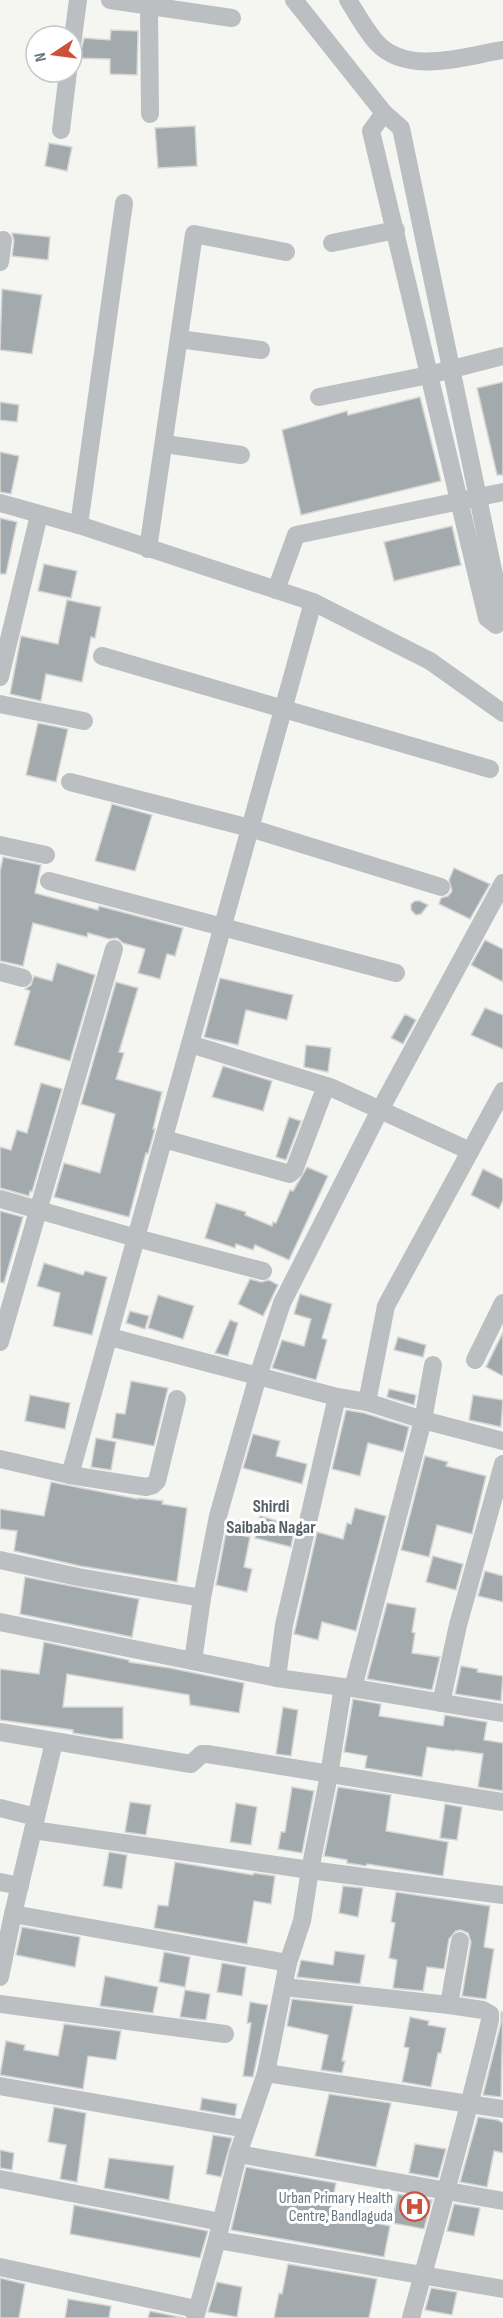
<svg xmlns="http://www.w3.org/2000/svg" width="503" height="2318" font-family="'Sofia Sans Condensed',sans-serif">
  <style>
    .building { fill: #a3aaae; stroke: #d7d6d5; stroke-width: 1.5 }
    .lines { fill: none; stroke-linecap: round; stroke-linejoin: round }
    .minor { stroke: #bbbfc2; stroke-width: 18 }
    .labels { text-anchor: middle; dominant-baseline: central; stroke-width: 6; stroke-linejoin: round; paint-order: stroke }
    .poi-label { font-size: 16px; fill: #68777f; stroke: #fff; text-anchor: end }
    .neighbourhood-label { font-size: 18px; font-weight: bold; fill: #556066; stroke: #fff }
  </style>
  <rect width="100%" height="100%" fill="#f5f5f2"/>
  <g class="building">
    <path d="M111 30 138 31 137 75 110 74V59L75 58 81 51 84 38 110 40Z"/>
    <path d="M195 126 197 166 158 168 155 128Z"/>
    <path d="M49 143 72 147 67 171 45 166Z"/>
    <path d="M12 233 50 237 48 260 12 256 14 241Z"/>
    <path d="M2 289 42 295 32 354 0 350Z"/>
    <path d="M503 382V475H497L477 388Z"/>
    <path d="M420 397 441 481 301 515 282 430 347 411 348 415Z"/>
    <path d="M0 402 19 405 17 422 0 420Z"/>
    <path d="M0 452 19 456 11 494 0 492Z"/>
    <path d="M0 518 17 522 6 574H0Z"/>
    <path d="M452 526 461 565 394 581 384 542Z"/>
    <path d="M44 564 77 571 71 598 38 591Z"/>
    <path d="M67 600 101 607 95 638 91 637 82 682 46 674 41 701 10 694 21 636 58 644Z"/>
    <path d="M38 723 68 729 56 782 26 775Z"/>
    <path d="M112 804 152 815 135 871 95 861Z"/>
    <path d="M3 857 41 865 35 893 98 910 99 906 183 928 175 956 167 954 160 979 138 973 145 949 123 943 117 938 109 939 88 933 87 937 33 923 23 966 0 961V871Z"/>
    <path d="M454 868 490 884 470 919 439 904 441 898 448 896 452 891 449 880Z"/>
    <path d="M415 901H420L428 905 421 914 416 915 411 910V904Z"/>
    <path d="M485 940 503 949V982L471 965Z"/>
    <path d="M57 963 95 975 70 1061 14 1045 30 991 25 989 31 985 34 976 52 981Z"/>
    <path d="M220 978 293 995 287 1020 246 1010 238 1045 204 1037Z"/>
    <path d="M116 982 138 988 119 1052 124 1053 116 1079 162 1092 153 1129H155L148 1154 146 1153 129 1217 54 1197 64 1163 100 1173 115 1114 81 1104Z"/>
    <path d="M485 1008 503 1015V1049L471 1035Z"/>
    <path d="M405 1014 416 1020 403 1044 391 1038Z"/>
    <path d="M306 1045 331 1048 328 1072 304 1067Z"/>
    <path d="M223 1066 272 1081 263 1111 212 1097Z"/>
    <path d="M41 1083 62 1089 32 1192 30 1191 29 1196 0 1188V1147L11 1150 17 1130 27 1133Z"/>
    <path d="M289 1117 301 1121 286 1160 276 1157Z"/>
    <path d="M307 1167 328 1176 289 1260 255 1245 253 1250 236 1244 235 1248 205 1238 216 1203 246 1212 245 1215 272 1226 273 1222 276 1223 290 1190 293 1191Z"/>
    <path d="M483 1169 503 1179V1200L499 1209 471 1195Z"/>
    <path d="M0 1211 23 1217 4 1283 0 1282Z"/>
    <path d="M44 1263 83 1275 85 1271 107 1277 92 1335 53 1326 60 1293 37 1286Z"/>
    <path d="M250 1279 261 1282 269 1280 278 1285 263 1316 238 1304Z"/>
    <path d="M300 1294 332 1304 322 1338 327 1340 316 1380 272 1368 282 1340 304 1346 311 1319 294 1314Z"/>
    <path d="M158 1295 194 1306 183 1339 148 1328Z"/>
    <path d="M130 1311 149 1316 145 1329 126 1323Z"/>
    <path d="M230 1320 238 1323 228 1356 215 1353Z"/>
    <path d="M503 1332V1376L486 1367Z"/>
    <path d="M398 1337 426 1345 423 1357 394 1350Z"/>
    <path d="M131 1381 168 1388 154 1446 112 1438 116 1413 125 1414Z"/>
    <path d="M389 1389 416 1395 414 1405 387 1397Z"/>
    <path d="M30 1395 70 1403 65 1429 25 1421Z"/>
    <path d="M473 1395 503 1400 501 1427 469 1420Z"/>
    <path d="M346 1410 364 1413 409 1427 403 1452 368 1443 360 1476 332 1469Z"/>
    <path d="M253 1434 280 1441 276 1456 307 1464 302 1484 243 1468Z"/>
    <path d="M96 1438 116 1442 111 1470 91 1467Z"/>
    <path d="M425 1456 448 1462 446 1466 486 1476 472 1534 437 1525 429 1557 401 1550Z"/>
    <path d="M51 1482 138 1499V1498L163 1501 162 1504 187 1508 177 1582 80 1566 14 1551 17 1531 0 1529V1509L44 1516Z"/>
    <path d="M355 1508 386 1516 356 1631 322 1622 318 1640 294 1634 317 1532 343 1539 347 1523 351 1524Z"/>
    <path d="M260 1516 295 1526 291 1547 255 1538Z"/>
    <path d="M226 1532 250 1537 244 1567 252 1569 247 1592 216 1585Z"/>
    <path d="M433 1556 463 1564 456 1590 426 1582Z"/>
    <path d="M485 1571 503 1576V1602L478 1596Z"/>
    <path d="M25 1577 139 1599 132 1637 20 1614Z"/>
    <path d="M387 1603 416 1608 412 1632 415 1633 412 1653 440 1657 432 1690 367 1679Z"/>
    <path d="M44 1642 129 1660V1662L170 1668 244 1683 239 1713 190 1705 189 1695 67 1674 63 1707H123V1739H112L73 1733V1730L0 1720V1669L39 1674Z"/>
    <path d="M461 1666 478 1669 477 1672 503 1676 501 1701 455 1694Z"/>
    <path d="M353 1699 381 1704 379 1716 443 1726 445 1715 487 1722 484 1740 503 1743V1791L478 1787 483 1754 455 1750 454 1751 427 1747 422 1777 365 1768 367 1756 344 1752Z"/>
    <path d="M283 1707 298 1710 291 1756 276 1754Z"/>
    <path d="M292 1787 314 1791 302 1853 278 1849 281 1832H285Z"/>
    <path d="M338 1787 391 1795 386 1831 448 1842 443 1876 367 1864 366 1866 347 1863V1860L324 1856Z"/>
    <path d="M130 1802 151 1805 146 1835 125 1832Z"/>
    <path d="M236 1803 257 1807 251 1845 230 1842Z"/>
    <path d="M445 1804 462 1807 457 1840 440 1838Z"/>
    <path d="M109 1852 127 1855 122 1889 103 1886Z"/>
    <path d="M175 1862 253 1875 254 1873 275 1876 271 1904 254 1901 247 1944 154 1928 158 1905 168 1906Z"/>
    <path d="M343 1886 363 1888 358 1917 339 1913Z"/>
    <path d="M396 1892 490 1906 484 1947 494 1949 486 1999 462 1996 471 1942 468 1933 461 1930 456 1931 449 1939 444 1969 427 1967 423 1991 393 1988 397 1960 389 1958 395 1923 391 1922Z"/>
    <path d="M22 1927 80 1937 75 1967 16 1955Z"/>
    <path d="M335 1951 365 1955 360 1984 297 1977 301 1960 333 1965Z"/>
    <path d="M164 1952 190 1957 185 1987 159 1982Z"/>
    <path d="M222 1963 246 1967 242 1996 217 1992Z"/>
    <path d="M105 1976 158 1987 153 2013 100 2006Z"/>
    <path d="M185 1990 210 1994 206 2020 180 2017Z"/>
    <path d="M292 1999 353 2006 342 2061H345L342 2073 321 2070 328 2035 287 2026Z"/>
    <path d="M250 2002 268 2005 253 2077 243 2076 251 2023H247Z"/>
    <path d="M501 2012H503L501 2097 483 2095 501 2023Z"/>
    <path d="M410 2017 429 2021 428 2025 446 2028 441 2053H438L431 2087 402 2082 409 2048 404 2047Z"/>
    <path d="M64 2024 121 2031 116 2060 88 2056 83 2089 0 2075 6 2041 25 2045 24 2050 58 2056Z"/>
    <path d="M329 2094 391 2103 376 2167 315 2156Z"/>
    <path d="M202 2098 237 2104 235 2116 200 2110Z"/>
    <path d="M54 2107 86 2113 77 2182 60 2179 66 2145 48 2142Z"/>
    <path d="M478 2117 498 2120 503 2123V2153L494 2151 487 2187 460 2182Z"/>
    <path d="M213 2135 232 2138 221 2177 206 2174Z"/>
    <path d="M415 2144 446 2149 438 2178 409 2173Z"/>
    <path d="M0 2150 14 2153 12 2170 0 2168Z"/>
    <path d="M109 2158 174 2166 169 2200 104 2188Z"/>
    <path d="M246 2167 336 2183 330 2214 390 2226 384 2257 231 2230Z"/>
    <path d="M398 2194 432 2200 424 2229 392 2223Z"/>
    <path d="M454 2204 480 2208 474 2236 447 2231Z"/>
    <path d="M74 2205 208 2231 200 2258 70 2234Z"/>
    <path d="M288 2264 377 2279 369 2318H274L279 2293 282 2294Z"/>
    <path d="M0 2278 25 2284 19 2318H0Z"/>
    <path d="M217 2282 242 2287 237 2317 208 2312Z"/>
    <path d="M431 2288 457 2292 452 2315 425 2310Z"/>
    <path d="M68 2299 111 2306 109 2318H65Z"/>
    <path d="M150 2311 184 2318H148Z"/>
  </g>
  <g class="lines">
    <g class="minor">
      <path d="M110 0 232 18"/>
      <path d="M294 0 384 113 401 128 502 613 496 625 487 618 371 131 384 113"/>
      <path d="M348 0C357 14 366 31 377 43 408 76 465 56 503 50"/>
      <path d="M149 7 150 114"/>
      <path d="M72 45 78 0"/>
      <path d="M61 130 68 72"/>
      <path d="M332 243 396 230"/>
      <path d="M0 262 3 240"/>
      <path d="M179 339 261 350"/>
      <path d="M319 397 429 375 503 356"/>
      <path d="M165 444 241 455"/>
      <path d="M0 503 79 525 313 602 430 661 503 713"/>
      <path d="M79 525 124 203"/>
      <path d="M148 549 194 234 286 252"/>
      <path d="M276 590 296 535 503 492"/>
      <path d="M102 656 490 769"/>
      <path d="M0 677 39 515"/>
      <path d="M0 704 84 721"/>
      <path d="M70 782 250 828 441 887"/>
      <path d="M0 845 46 855"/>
      <path d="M49 881 396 973"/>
      <path d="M0 972 23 978"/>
      <path d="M190 1044 330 1087 470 1151"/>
      <path d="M164 1139 290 1174 294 1170 326 1086"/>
      <path d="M0 1199 136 1238 263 1271"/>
      <path d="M110 1337 337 1397 367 1402 423 1420 503 1441"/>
      <path d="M0 1342 114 949"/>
      <path d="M475 1360 503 1303"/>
      <path d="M367 1402 386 1306 503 1091"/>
      <path d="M0 1459 70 1475 146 1487 153 1485 157 1481 177 1399"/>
      <path d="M70 1475 313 602"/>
      <path d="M0 1560 78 1577 202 1598"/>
      <path d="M0 1622 277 1678 343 1687"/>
      <path d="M193 1661 202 1598 218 1516 258 1376 282 1303 380 1110 503 883"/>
      <path d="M277 1678 284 1625 337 1397"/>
      <path d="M353 1688 503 1713"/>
      <path d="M441 1703 458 1625 503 1464"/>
      <path d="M0 1732 191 1764 202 1754H207L503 1802"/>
      <path d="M0 1808 36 1817"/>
      <path d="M33 1830 310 1870 503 1895"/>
      <path d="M0 1882 20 1886"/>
      <path d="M13 1914 288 1963"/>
      <path d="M0 1977 13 1914 54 1742"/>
      <path d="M284 1987 449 2005 483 2010 490 2014V2020C467 2120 438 2219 411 2318"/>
      <path d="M0 2004 225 2034"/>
      <path d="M449 2005 460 1941"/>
      <path d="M266 2073 503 2109"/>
      <path d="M0 2086 246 2129"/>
      <path d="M238 2154 503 2201"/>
      <path d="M0 2179 221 2222"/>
      <path d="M217 2240 503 2289"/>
      <path d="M0 2267 196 2309"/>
      <path d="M195 2318 217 2240 238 2154 266 2073 288 1963 302 1921 310 1870 329 1775 343 1687 353 1688 423 1420 433 1365"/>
    </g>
  </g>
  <defs>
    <symbol id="hospital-ring" viewBox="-11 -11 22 22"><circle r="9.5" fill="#fff" stroke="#cd513a" stroke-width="1.5"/><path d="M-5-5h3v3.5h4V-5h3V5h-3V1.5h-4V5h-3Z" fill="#cd513a"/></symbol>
  </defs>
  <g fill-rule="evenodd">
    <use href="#hospital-ring" x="398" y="2190" width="33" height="33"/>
  </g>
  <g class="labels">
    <g class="poi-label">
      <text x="393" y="2198">Urban Primary Health<tspan x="393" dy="18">Centre, Bandlaguda</tspan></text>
    </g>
    <g class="neighbourhood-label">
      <text x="271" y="1506">Shirdi<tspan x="271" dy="21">Saibaba Nagar</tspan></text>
    </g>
  </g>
  <g transform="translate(54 54) rotate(257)"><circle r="28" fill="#ffffff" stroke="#c3c9cc" stroke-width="1.5"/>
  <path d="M0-4.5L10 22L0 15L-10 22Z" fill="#cd513a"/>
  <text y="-9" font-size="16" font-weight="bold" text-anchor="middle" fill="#68777f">N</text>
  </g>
</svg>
